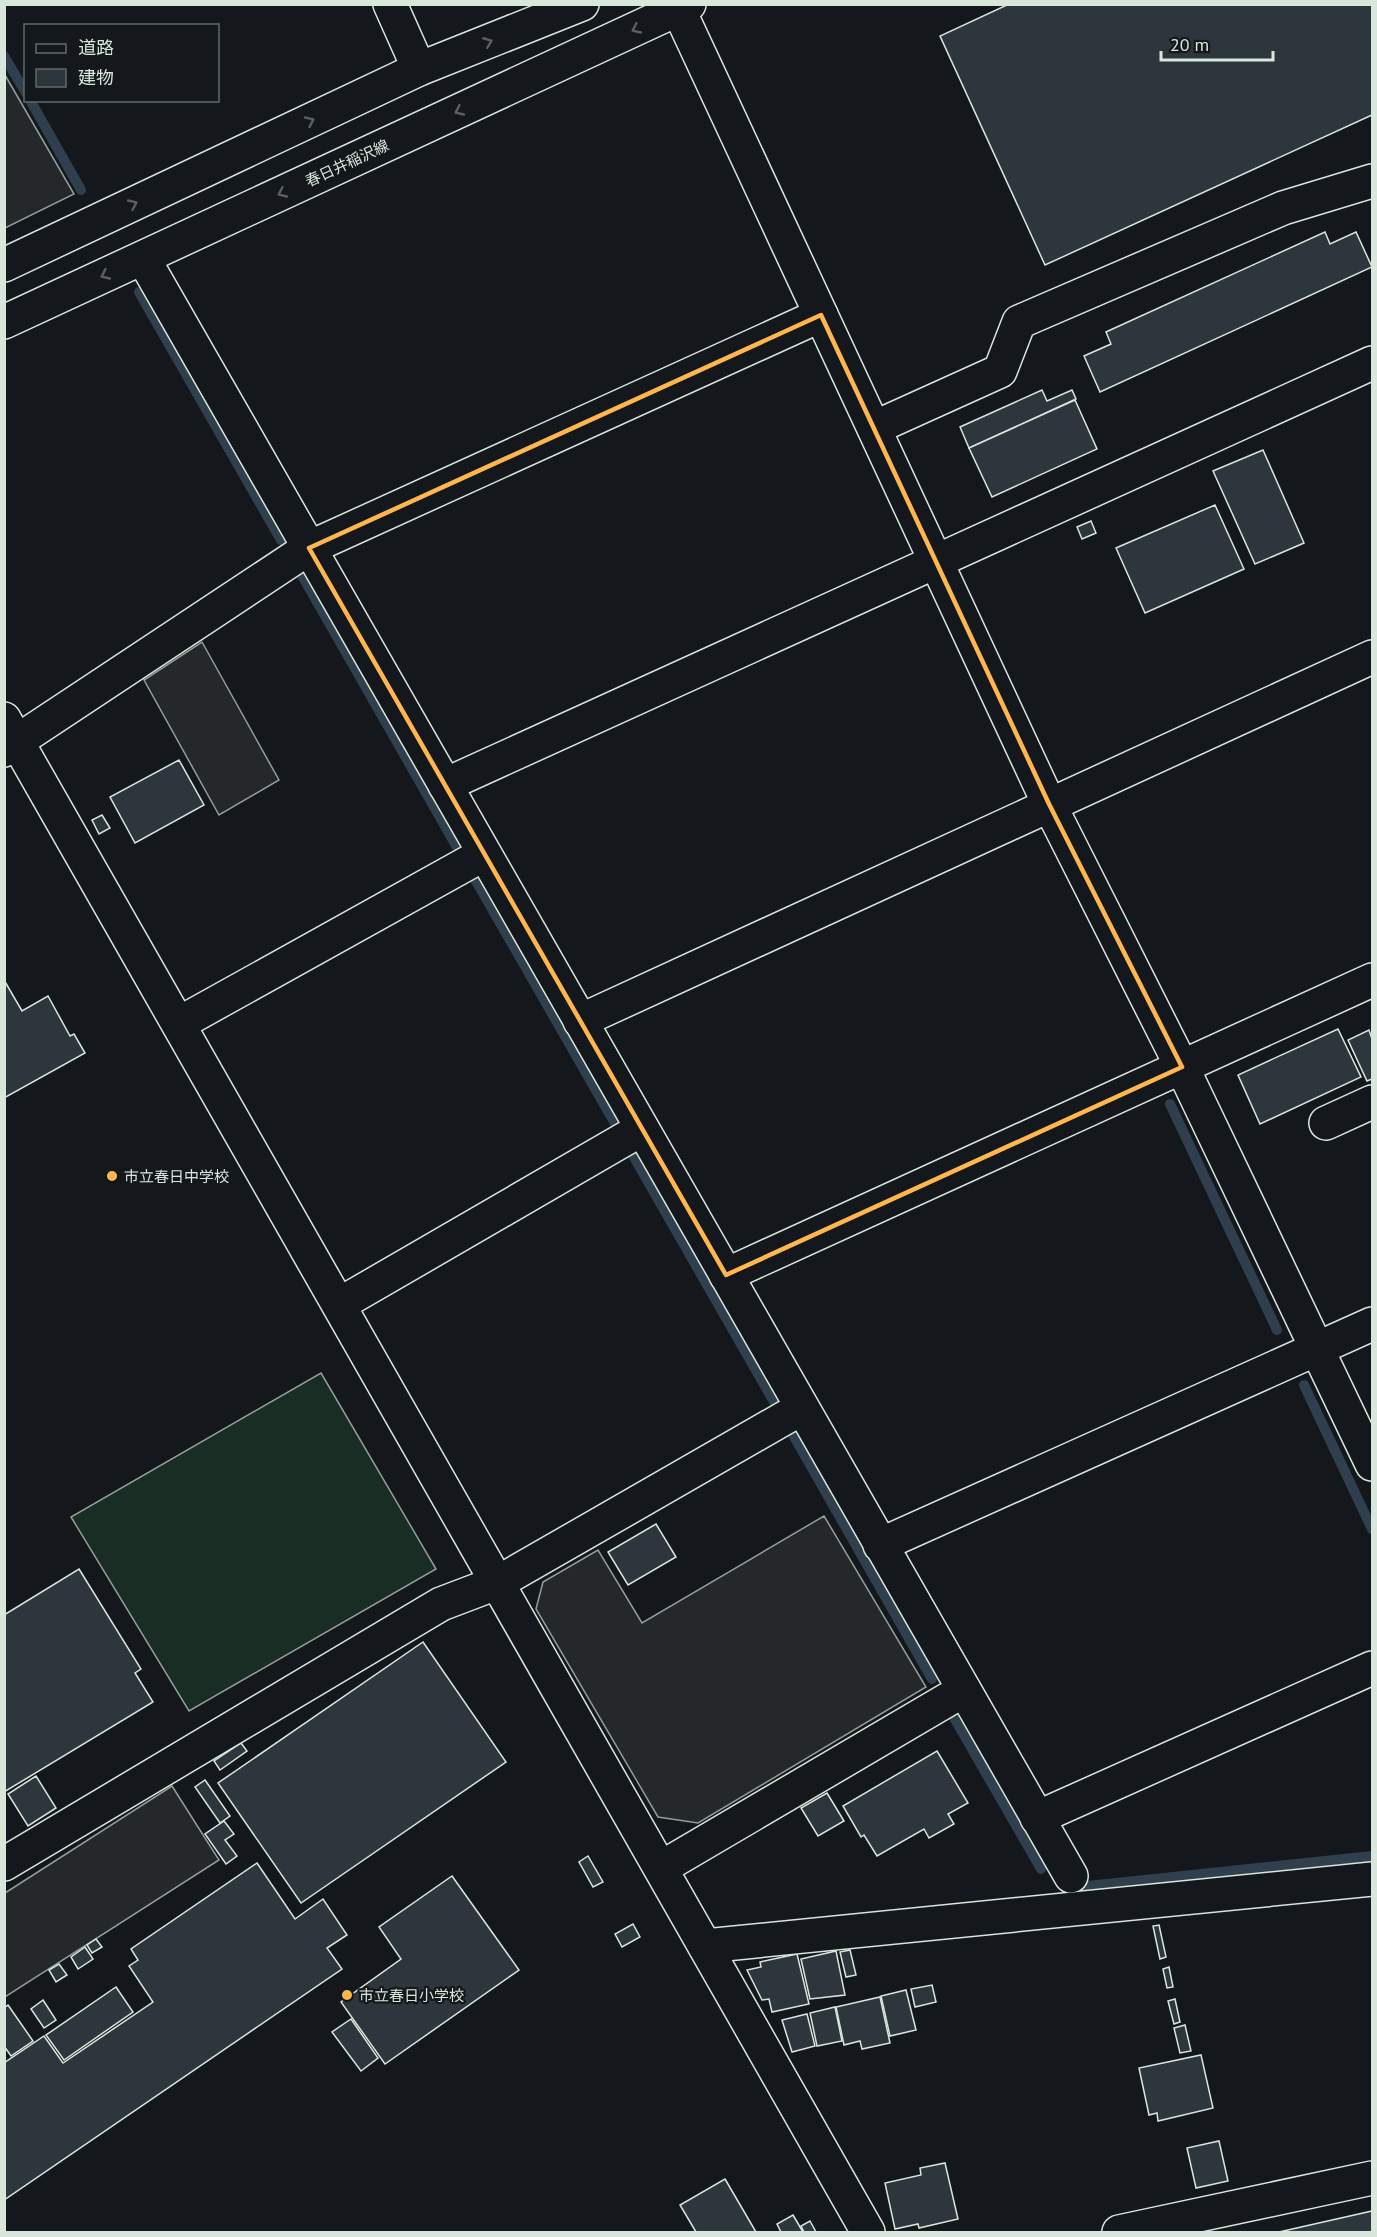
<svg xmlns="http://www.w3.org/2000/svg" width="1377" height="2237" font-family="'PT Sans','Noto Sans JP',sans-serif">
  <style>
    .pitch { fill: #1a2d24; stroke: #939e99; stroke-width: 1.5 }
    .parking { fill: #24282b; stroke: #939e99; stroke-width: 1.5 }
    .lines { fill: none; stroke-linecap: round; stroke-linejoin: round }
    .stream { stroke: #2f3f4d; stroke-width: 10 }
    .building { fill: #2c363c; stroke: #d8e6dc; stroke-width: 1.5 }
    .minor-casing { stroke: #d8e6dc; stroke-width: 36 }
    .major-casing { stroke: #d8e6dc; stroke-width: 36 }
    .minor { stroke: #14181c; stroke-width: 33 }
    .major { stroke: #14181c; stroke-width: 33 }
    .oneway { stroke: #59605f }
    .marked { fill: none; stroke: #ffb74d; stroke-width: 4.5; stroke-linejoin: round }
    .poi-dot { fill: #ffb74d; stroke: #14181c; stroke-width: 2 }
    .labels { text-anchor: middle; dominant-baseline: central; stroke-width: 4.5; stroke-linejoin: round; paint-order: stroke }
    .street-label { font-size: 15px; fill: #d8e6dc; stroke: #14181c }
    .poi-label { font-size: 15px; fill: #d8e6dc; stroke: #14181c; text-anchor: start }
  </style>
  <rect width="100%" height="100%" fill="#14181c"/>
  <path class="pitch" d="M321 1373 436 1569 189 1711 71 1517Z"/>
  <g class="parking">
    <path d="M5 75 74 194 5 228H4Z"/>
    <path d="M202 642 279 780 219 815 144 680Z"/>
    <path d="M824 1516 926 1687 698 1823 658 1817 536 1609 543 1582 598 1550 642 1623Z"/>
    <path d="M172 1786 219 1860 5 1997V1893Z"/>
  </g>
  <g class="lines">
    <g class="stream">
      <path d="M4 56 26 93"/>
      <path d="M30 100 81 190"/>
      <path d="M139 292 281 540"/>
      <path d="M300 572 458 849"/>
      <path d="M472 874 617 1127"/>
      <path d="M1170 1104 1277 1330"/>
      <path d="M631 1152 774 1402"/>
      <path d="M1304 1385 1372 1529"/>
      <path d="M792 1433 932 1679"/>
      <path d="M949 1709 1041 1869"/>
      <path d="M1069 1888 1372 1856"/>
    </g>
  </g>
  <g class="building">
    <path d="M1009 4H1372V115L1045 265 940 36Z"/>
    <path d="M1325 232 1330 244 1356 232 1372 267 1100 392 1084 356 1111 344 1106 332Z"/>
    <path d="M1042 390 1047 401 1072 390 1076 399 969 448 960 427Z"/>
    <path d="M1075 400 1097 449 992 497 969 448Z"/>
    <path d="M1263 450 1304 543 1255 564 1213 471Z"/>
    <path d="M1215 505 1244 569 1145 613 1116 548Z"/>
    <path d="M1091 521 1096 533 1082 539 1077 527Z"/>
    <path d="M179 760 204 805 135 843 110 797Z"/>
    <path d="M102 815 110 828 99 834 92 820Z"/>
    <path d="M4 980 22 1011 48 996 70 1036 74 1034 85 1053 4 1098Z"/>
    <path d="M1338 1029 1361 1077 1260 1124 1238 1075Z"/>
    <path d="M1369 1030 1372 1039V1079L1367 1081 1348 1040Z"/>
    <path d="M656 1524 676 1557 628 1585 608 1552Z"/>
    <path d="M79 1569 141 1669 135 1673 153 1702 4 1792V1615Z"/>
    <path d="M423 1642 506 1762 301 1903 218 1783Z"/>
    <path d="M241 1743 247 1751 220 1770 214 1761Z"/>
    <path d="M937 1751 968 1803 948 1814 954 1824 929 1838 924 1829 877 1856 864 1835 861 1837 843 1806Z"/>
    <path d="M36 1776 56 1808 28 1826 8 1794Z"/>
    <path d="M205 1780 230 1816 220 1823 195 1787Z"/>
    <path d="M827 1793 844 1821 818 1836 801 1808Z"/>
    <path d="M224 1821 234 1834 225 1840 237 1856 226 1864 205 1834Z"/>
    <path d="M588 1856 603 1882 593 1887 579 1862Z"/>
    <path d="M257 1863 295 1919 323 1899 347 1935 327 1948 342 1969 4 2200V2063L44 2036 63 2063 153 2002 129 1966 138 1960 131 1949Z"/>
    <path d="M452 1876 519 1970 385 2064 341 2002 401 1959 379 1927Z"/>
    <path d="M633 1924 640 1937 622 1947 615 1934Z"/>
    <path d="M1159 1925 1166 1957 1160 1959 1153 1926Z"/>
    <path d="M96 1939 102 1947 92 1953 87 1945Z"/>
    <path d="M85 1947 93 1959 78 1969 71 1957Z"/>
    <path d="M850 1950 856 1975 846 1977 840 1952Z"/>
    <path d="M836 1951 845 1995 810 1999 801 1959Z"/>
    <path d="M797 1954 809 2004 772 2012 769 1999 762 2000 747 1970 761 1967 760 1962Z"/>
    <path d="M59 1964 67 1975 56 1982 49 1970Z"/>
    <path d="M1169 1967 1173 1987 1167 1988 1163 1969Z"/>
    <path d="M932 1985 936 2002 915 2007 911 1989Z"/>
    <path d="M116 1987 133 2012 64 2060 46 2035Z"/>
    <path d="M906 1990 916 2030 890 2036 881 1996Z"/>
    <path d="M880 1997 890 2043 862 2049 860 2041 844 2045 836 2007Z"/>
    <path d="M1175 1999 1180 2022 1174 2024 1168 2001Z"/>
    <path d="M43 2000 56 2020 44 2028 31 2009Z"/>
    <path d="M8 2005 33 2041 11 2056 4 2046V2008Z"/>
    <path d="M835 2007 842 2041 817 2046 810 2013Z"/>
    <path d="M807 2014 815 2046 792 2052 782 2020Z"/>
    <path d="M351 2019 378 2058 361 2071 332 2032Z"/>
    <path d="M1185 2025 1191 2051 1180 2053 1174 2028Z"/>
    <path d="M1201 2055 1213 2108 1158 2121 1157 2113 1149 2115 1139 2068Z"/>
    <path d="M1219 2141 1228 2181 1196 2188 1187 2148Z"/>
    <path d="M945 2163 958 2219 919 2228 918 2224 895 2229 885 2183 921 2175 920 2168Z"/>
    <path d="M725 2179 756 2232H696L680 2205Z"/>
    <path d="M1372 2211V2232H1279Z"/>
    <path d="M793 2215 803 2232H781L777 2224Z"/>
    <path d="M810 2221 816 2232H804L801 2226Z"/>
  </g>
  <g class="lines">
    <defs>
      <g id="minor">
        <path d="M390 4 419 69"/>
        <path d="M676 4 1049 804 1182 1067 1372 1464"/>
        <path d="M143 258 1071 1876"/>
        <path d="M874 428 1000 371 1019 322 1283 208 1372 181"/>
        <path d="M4 719 868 2232"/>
        <path d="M4 750 309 548 821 315"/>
        <path d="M445 785 1372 363"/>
        <path d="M580 1021 1372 657"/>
        <path d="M180 1023 484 854"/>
        <path d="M1326 1123 1372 1102"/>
        <path d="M726 1275 1372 980"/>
        <path d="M340 1304 642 1129"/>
        <path d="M880 1545 1372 1324"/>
        <path d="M1037 1818 1372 1668"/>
        <path d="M4 1864 441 1604 499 1582 802 1408"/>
        <path d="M661 1868 964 1690"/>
        <path d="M705 1946 1372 1879"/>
        <path d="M1119 2232 1372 2178"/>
      </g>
      <g id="major">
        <path d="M4 265 419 69 582 4"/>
        <path d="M4 322 689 4"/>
      </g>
    </defs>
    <use href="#minor" class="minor-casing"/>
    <use href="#major" class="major-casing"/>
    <use href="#minor" class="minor"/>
    <use href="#major" class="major"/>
  </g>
  <defs><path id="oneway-chevron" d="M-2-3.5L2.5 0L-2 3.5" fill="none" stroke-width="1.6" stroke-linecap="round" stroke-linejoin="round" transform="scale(1.5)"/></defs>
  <g class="oneway">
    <use href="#oneway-chevron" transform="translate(636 29) rotate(155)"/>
    <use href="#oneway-chevron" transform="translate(488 42) rotate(-22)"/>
    <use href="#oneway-chevron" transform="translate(459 111) rotate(155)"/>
    <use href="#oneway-chevron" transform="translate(310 121) rotate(-25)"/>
    <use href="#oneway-chevron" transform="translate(282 193) rotate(155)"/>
    <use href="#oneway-chevron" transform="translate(133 204) rotate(-25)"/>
    <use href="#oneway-chevron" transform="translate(105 275) rotate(155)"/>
  </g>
  <path class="marked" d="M821 315 1049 804 1182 1067 726 1275 309 548Z"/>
  <g class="poi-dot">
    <circle cx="112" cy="1176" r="6"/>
    <circle cx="347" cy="1995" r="6"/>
  </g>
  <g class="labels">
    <g class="street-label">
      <text transform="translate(347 163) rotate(-25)">春日井稲沢線</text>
    </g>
    <g class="poi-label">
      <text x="124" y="1176">市立春日中学校</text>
      <text x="359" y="1995">市立春日小学校</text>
    </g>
  </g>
  <rect width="1377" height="2237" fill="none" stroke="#d8e6dc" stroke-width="12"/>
  <rect x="24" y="24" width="195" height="78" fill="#14181c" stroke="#626a69" stroke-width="1.5"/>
  <rect x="36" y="44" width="30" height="9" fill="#14181c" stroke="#626a69" stroke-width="1.5"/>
  <text x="78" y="54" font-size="18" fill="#d8e6dc">道路</text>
  <rect x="36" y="69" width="30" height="18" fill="#2c363c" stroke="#626a69" stroke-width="1.5"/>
  <text x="78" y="84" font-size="18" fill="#d8e6dc">建物</text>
  <path d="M1161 51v9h112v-9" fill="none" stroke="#d8e6dc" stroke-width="3"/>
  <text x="1170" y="51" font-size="18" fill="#d8e6dc" stroke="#14181c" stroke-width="4.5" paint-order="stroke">20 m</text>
</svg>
